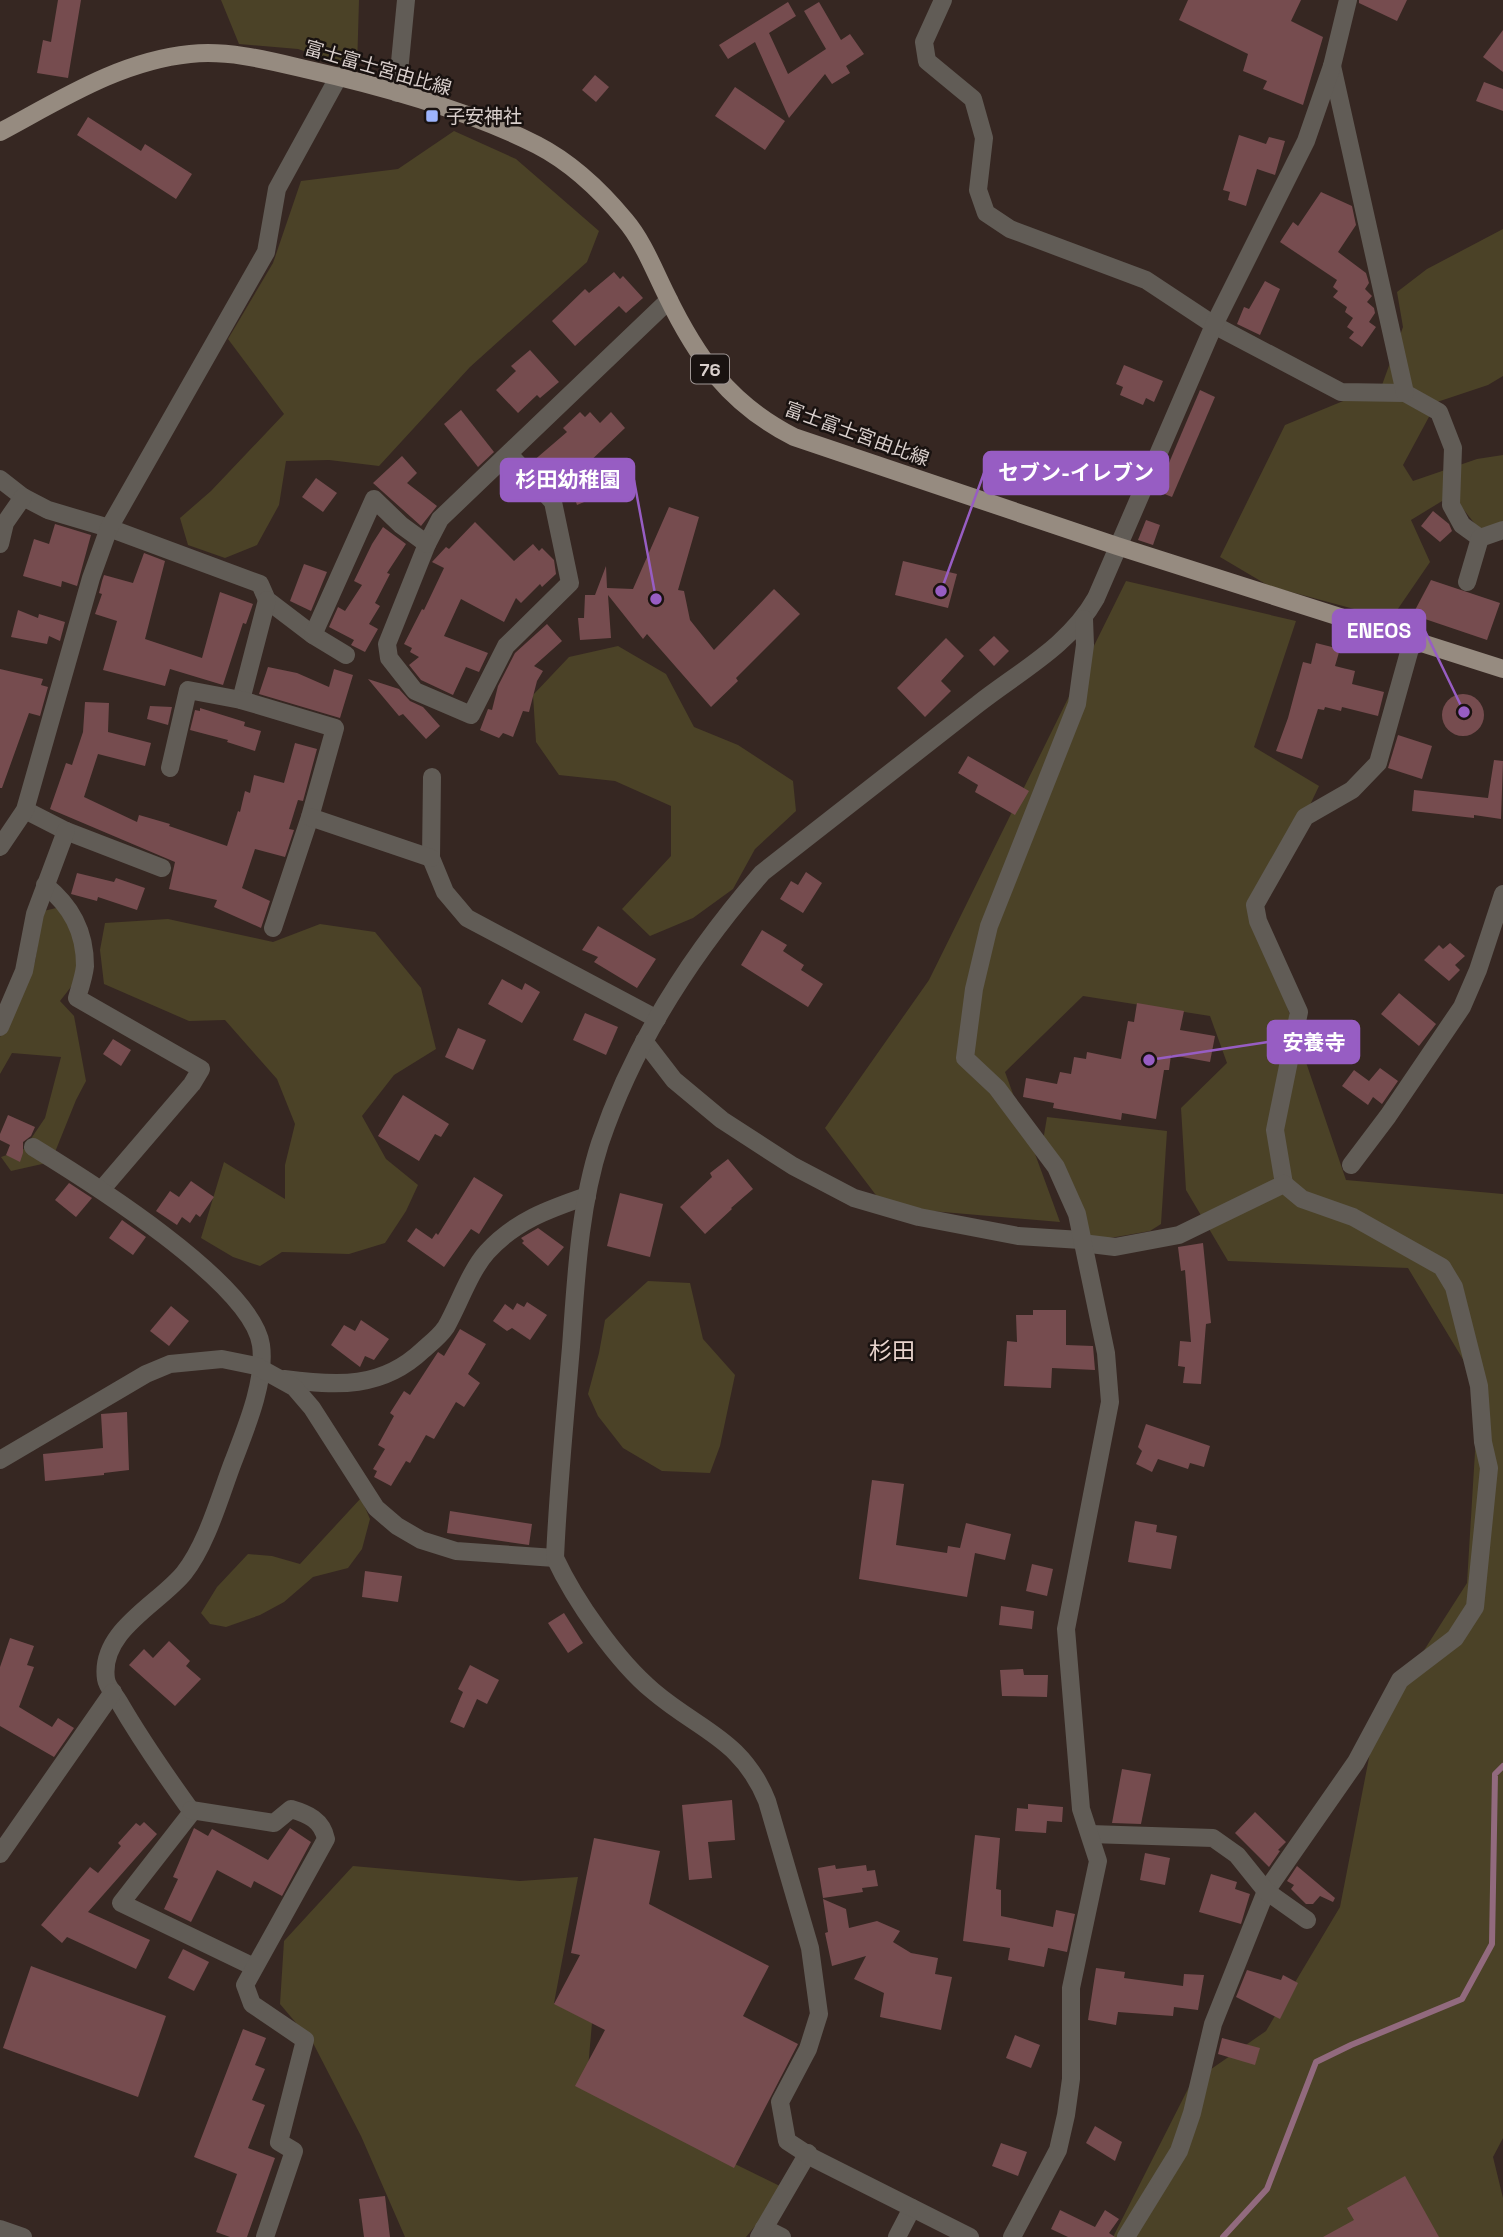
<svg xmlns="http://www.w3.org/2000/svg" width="1503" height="2237" font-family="'Space Grotesk','Noto Sans JP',sans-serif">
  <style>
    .green { fill: #4b4227 }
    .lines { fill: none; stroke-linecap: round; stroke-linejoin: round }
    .stream { stroke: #926a7e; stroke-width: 6 }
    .building { fill: #764c4f }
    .minor { stroke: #615c56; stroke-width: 18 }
    .major { stroke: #968b80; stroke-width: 18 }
    .poi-dot { fill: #9db4fd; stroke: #191210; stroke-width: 2.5 }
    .labels { text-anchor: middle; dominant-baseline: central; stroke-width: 5; stroke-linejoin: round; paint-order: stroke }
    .shield { fill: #191210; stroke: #9f9694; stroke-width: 2 }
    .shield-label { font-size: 18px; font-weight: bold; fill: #d9cfcc }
    .street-label { font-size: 19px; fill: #d9cfcc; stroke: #191210 }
    .poi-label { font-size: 19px; fill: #d9cfcc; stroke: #191210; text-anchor: start }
    .quarter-label { font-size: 23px; fill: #e9d4cd; stroke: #191210 }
    .leader { fill: none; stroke: #975dc3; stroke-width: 2.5 }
    .callout-dot { fill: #975dc3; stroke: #191210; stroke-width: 2.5 }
    .callout { fill: #975dc3; stroke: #975dc3; stroke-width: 2.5 }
    .callout-label { font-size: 21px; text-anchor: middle; font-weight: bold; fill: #fff }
  </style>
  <rect width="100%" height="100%" fill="#362722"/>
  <g class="green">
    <path d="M221 0H359L357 69 298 49 239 44Z"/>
    <path d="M454 131 516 159 599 231 587 262 470 367 379 466 329 460 286 461 279 505 257 545 225 558 188 545 180 518 211 491 284 414 228 339 273 263 301 181 398 169Z"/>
    <path d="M1503 229V376L1488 385 1437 402 1403 465 1413 481 1477 459 1503 455V523L1479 529 1452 495 1411 520 1430 562 1391 619 1269 586 1220 557 1285 425 1382 385 1403 327 1397 292 1427 269Z"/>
    <path d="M1126 581 1296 621 1254 747 1319 786 1263 904 1258 921 1346 1180 1503 1194V2138L1493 2157 1503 2198V2237H1113L1191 2083 1266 2031 1340 1907 1375 1727 1467 1583 1479 1386 1408 1268 1228 1261 1186 1190 1181 1108 1227 1063 1210 1016 1083 996 1005 1072 1060 1222 885 1207 825 1128 929 980Z"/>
    <path d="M618 646 666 674 694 727 738 745 793 781 796 811 755 849 733 889 693 918 650 936 622 909 671 856V806L615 781 559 775 536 742 533 695 569 657Z"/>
    <path d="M65 906 78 939 81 974 60 1001 74 1016 86 1081 76 1100 51 1162 11 1171 1 1157 24 1149 45 1118 61 1057 12 1053 0 1074V1037L35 962 40 930 39 912Z"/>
    <path d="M168 919 273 942 320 924 375 932 421 988 436 1049 394 1075 362 1116 386 1159 418 1185 406 1211 385 1243 349 1254 282 1252 260 1266 233 1257 201 1238 224 1162 285 1199V1165L295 1124 277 1079 225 1020 189 1021 104 984 100 950 105 923Z"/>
    <path d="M1047 1117 1167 1131 1161 1224 1150 1231 1082 1243 1043 1141Z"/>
    <path d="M648 1281 690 1283 703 1339 735 1375 720 1446 710 1473 662 1471 623 1448 598 1416 588 1394 599 1353 605 1320Z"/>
    <path d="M361 1498 370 1519 362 1549 348 1568 313 1577 284 1602 260 1615 226 1627 210 1624 201 1613 217 1587 248 1554 272 1556 300 1564Z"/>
    <path d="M353 1866 520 1881 578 1877 554 2003 592 2023 586 2091 786 2189 746 2237H405L361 2136 313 2043 280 2004 284 1941Z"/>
  </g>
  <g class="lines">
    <path class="stream" d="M1223 2237 1267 2189 1316 2062 1351 2045 1462 1999 1492 1944 1495 1774 1503 1766"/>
  </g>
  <g class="building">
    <path d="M58 0H81L68 78 37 73 43 40 51 42Z"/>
    <path d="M1188 0H1301L1291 21 1323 37 1303 105 1263 89 1267 81 1243 71 1248 54 1179 20Z"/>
    <path d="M1359 0H1407L1397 21 1359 3Z"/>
    <path d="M788 2 796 16 769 33 788 74 826 49 804 11 819 2 841 40 850 34 864 54 846 66 850 73 832 84 825 74 789 118 755 42 728 59 719 45Z"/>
    <path d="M1503 30V72L1483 57Z"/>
    <path d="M595 75 609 87 596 102 582 90Z"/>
    <path d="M1484 82 1503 89V111L1476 101Z"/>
    <path d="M735 87 785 121 765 150 715 116Z"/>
    <path d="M88 117 141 151 145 144 192 174 176 199 77 135Z"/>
    <path d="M1239 135 1266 144 1269 137 1285 141 1275 175 1257 169 1246 206 1228 200 1230 192 1223 190Z"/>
    <path d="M1321 192 1352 206 1356 225 1338 252 1366 273 1369 283 1365 289 1372 296 1367 302 1374 308 1375 313 1369 322 1376 327 1362 347 1349 338 1354 332 1347 327 1353 318 1345 312 1347 307 1333 297 1338 291 1333 287 1337 280 1280 242 1293 222 1298 226Z"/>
    <path d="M614 272 620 279 623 276 643 298 626 313 619 306 575 346 552 321 585 289 589 293Z"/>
    <path d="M1265 281 1280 289 1260 335 1237 324 1244 307 1249 309Z"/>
    <path d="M530 350 559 382 540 398 537 395 518 413 496 390 516 371 511 366Z"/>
    <path d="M1124 365 1163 381 1154 402 1146 398 1143 405 1120 395 1123 387 1116 384Z"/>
    <path d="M1200 390 1215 397 1172 497 1157 491Z"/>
    <path d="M461 410 494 452 478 467 444 424Z"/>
    <path d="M580 412 585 417 590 412 600 423 611 412 625 428 584 467 596 497 577 505 575 499 570 501 561 480 554 486 532 462 567 432 563 428Z"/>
    <path d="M402 456 417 473 407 483 437 506 421 526 373 483Z"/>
    <path d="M316 478 337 493 323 512 302 497Z"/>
    <path d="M669 507 699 517 678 590 684 591 690 620 714 650 774 589 800 614 736 678 738 681 711 707 647 634 643 639 608 595 611 638 580 640 578 618H584L585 595H595L606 566 607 588 633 589Z"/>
    <path d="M1433 511 1449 524 1452 531 1440 542 1421 526Z"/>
    <path d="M1146 520 1160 525 1153 545 1138 540Z"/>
    <path d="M475 522 514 561 533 544 539 551 542 548 554 560 556 574 542 587 540 584 521 603 516 598 504 622 461 599 444 636 488 653 479 672 466 667 453 695 421 680 409 665 419 657 410 652 412 648 404 644 422 609 424 610 444 568 432 562 446 547 449 549Z"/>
    <path d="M55 524 91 535 77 586 62 581 61 587 23 576 34 539 49 544Z"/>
    <path d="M383 527 406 544 387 573 390 574 375 603 380 606 369 624 378 629 365 652 351 645 354 640 329 627 338 607 345 611 362 585 354 581 372 544Z"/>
    <path d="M144 553 165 561 145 639 202 658 220 592 253 604 246 624 243 623 223 685 170 669 165 686 103 670 117 621 95 614 102 594 99 593 102 581 104 575 133 583Z"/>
    <path d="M903 561 957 574 948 608 895 595Z"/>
    <path d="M304 564 327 572 311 611 290 601Z"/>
    <path d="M1431 580 1500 603 1487 640 1425 619 1414 612Z"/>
    <path d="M18 610 38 618 39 614 65 622 60 641 49 636 47 644 11 637Z"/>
    <path d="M547 624 562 641 534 666 543 671 537 681 529 712 523 711 513 737 503 733 499 738 480 730 488 709 492 710 498 686 515 653Z"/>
    <path d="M994 636 1009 651 994 666 979 650Z"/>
    <path d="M946 638 964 656 941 681 951 691 925 717 897 688Z"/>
    <path d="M1316 643 1340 649 1335 666 1355 671 1352 684 1384 692 1378 716 1342 707 1341 711 1325 707 1324 710 1318 709 1302 759 1276 751 1288 718 1303 662 1311 664Z"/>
    <path d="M268 667 297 673 329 687 334 669 353 675 340 718 259 694Z"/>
    <path d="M0 669 43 679 41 685 48 687 40 716 29 713 2 788H0Z"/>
    <path d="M368 679 399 689 410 701 423 707 440 726 426 739 403 714 399 716Z"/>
    <circle cx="1463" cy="715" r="21"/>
    <path d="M85 702 109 703 108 732 151 743 145 766 98 754 84 797 137 822 139 815 170 824 169 826 227 846 238 811 240 812 245 791 250 793 254 775 284 783 295 743 317 749 303 801 298 800 289 829 294 830 285 857 255 849 242 888 270 901 261 928 214 907 217 900 169 889 175 862 50 809 66 763 72 765 83 732Z"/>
    <path d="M150 706 172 707 168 725 147 719Z"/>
    <path d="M200 708 245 722 244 726 261 731 255 751 227 742 228 740 190 730 195 710 200 711Z"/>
    <path d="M1398 735 1432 746 1422 779 1388 768Z"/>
    <path d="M968 756 1029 791 1015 815 975 792 978 785 958 773Z"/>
    <path d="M1494 760 1503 761 1501 819 1474 815V818L1412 811 1414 790 1488 798Z"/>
    <path d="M806 872 822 883 803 913 780 899 791 881 798 885Z"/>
    <path d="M77 873 114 882 116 878 145 888 137 910 98 897 97 901 71 894Z"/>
    <path d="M598 926 656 959 637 988 594 962 598 957 582 950Z"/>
    <path d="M762 930 787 945 783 951 804 965 801 970 823 984 808 1007 741 965Z"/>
    <path d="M1450 943 1465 956 1455 965 1460 970 1449 981 1424 960 1439 945 1443 949Z"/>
    <path d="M502 979 522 990 525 983 540 992 522 1023 488 1004Z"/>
    <path d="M1399 993 1436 1024 1419 1046 1381 1014Z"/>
    <path d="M1137 1003 1184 1011 1180 1030 1215 1036 1210 1062 1171 1055 1169 1070H1164L1156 1119 1122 1113 1121 1120 1053 1108 1054 1103 1023 1097 1026 1078 1057 1084 1060 1072 1071 1074 1074 1057 1086 1059 1087 1052 1121 1059 1128 1021 1134 1022Z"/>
    <path d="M585 1013 618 1027 606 1055 573 1040Z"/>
    <path d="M458 1028 486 1040 473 1070 445 1057Z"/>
    <path d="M113 1039 131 1050 121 1066 103 1054Z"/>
    <path d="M1380 1068 1398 1081 1382 1104 1373 1097 1368 1105 1342 1086 1354 1070 1369 1081Z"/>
    <path d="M403 1095 449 1124 441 1137 435 1134 419 1161 378 1136Z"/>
    <path d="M8 1115 35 1127 31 1136 23 1142V1153L20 1162 6 1155 10 1145 0 1140V1134Z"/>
    <path d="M728 1159 753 1189 731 1208 732 1209 705 1234 680 1207 712 1177 710 1173Z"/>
    <path d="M474 1177 503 1195 479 1234 471 1229 444 1267 407 1241 416 1228 432 1239 436 1233 438 1235Z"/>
    <path d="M191 1181 214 1197 200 1217 196 1214 190 1223 182 1217 177 1225 156 1211 170 1191 179 1197Z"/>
    <path d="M69 1183 92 1198 76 1217 55 1200Z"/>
    <path d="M620 1193 663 1204 650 1257 607 1246Z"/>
    <path d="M122 1220 146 1237 133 1255 109 1238Z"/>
    <path d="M538 1228 564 1247 548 1266 522 1243 524 1241 521 1238Z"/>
    <path d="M1203 1243 1211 1323 1206 1324 1201 1384 1183 1383 1185 1367 1178 1366 1180 1341 1191 1342 1185 1270 1181 1271 1178 1247Z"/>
    <path d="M527 1302 547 1315 530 1340 512 1328 507 1331 493 1321 505 1304 513 1310 517 1303 524 1307Z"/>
    <path d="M171 1306 189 1321 169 1346 150 1331Z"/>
    <path d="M1033 1310H1066V1345L1093 1346 1095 1370 1052 1368 1051 1388 1004 1386 1007 1341 1017 1342 1016 1315H1033Z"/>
    <path d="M361 1320 389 1339 374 1360 365 1356 360 1367 331 1345 344 1325 355 1331Z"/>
    <path d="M460 1329 486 1344 468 1374 480 1383 464 1407 456 1402 434 1439 426 1435 410 1463 406 1461 391 1486 374 1477 377 1471 373 1469 385 1449 378 1445 394 1416 390 1413 404 1391 410 1395 438 1352 444 1356Z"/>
    <path d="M127 1412 129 1470 104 1473V1475L45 1481 43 1454 103 1448 101 1414Z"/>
    <path d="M1146 1424 1210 1446 1204 1467 1190 1463 1188 1469 1158 1459 1152 1472 1136 1464 1142 1451 1138 1447Z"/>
    <path d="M872 1480 904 1484 896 1545 947 1553 948 1546 960 1548 966 1523 1011 1534 1005 1560 975 1553 967 1597 859 1579Z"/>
    <path d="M450 1511 532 1524 529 1545 447 1533Z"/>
    <path d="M1135 1521 1157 1525 1156 1532 1177 1536 1171 1569 1128 1562Z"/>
    <path d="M1032 1564 1053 1569 1047 1596 1026 1591Z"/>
    <path d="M365 1571 402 1576 398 1602 362 1597Z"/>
    <path d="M1001 1606 1034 1611 1032 1629 999 1625Z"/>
    <path d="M564 1613 583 1643 568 1653 548 1623Z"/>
    <path d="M10 1638 34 1646 27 1665 34 1667 19 1707 52 1727 58 1718 74 1728 54 1757 0 1726V1667Z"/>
    <path d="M169 1641 190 1661 186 1666 201 1679 175 1706 129 1665 144 1649 153 1658Z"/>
    <path d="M470 1665 499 1680 487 1704 477 1699 464 1728 450 1722 463 1692 458 1689Z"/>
    <path d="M1023 1669 1024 1675H1048L1047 1697 1002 1696 1000 1670Z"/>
    <path d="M1122 1769 1151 1774 1141 1824 1112 1823Z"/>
    <path d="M732 1800 735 1840 708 1842 712 1878 689 1880 682 1805Z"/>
    <path d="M1028 1804 1063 1807 1062 1822 1047 1821 1046 1833 1015 1831 1017 1808 1028 1809Z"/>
    <path d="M1255 1812 1286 1842 1278 1850 1280 1851 1269 1867 1235 1833Z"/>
    <path d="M144 1822 157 1834 88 1912 150 1940 136 1969 67 1937 62 1943 41 1925 90 1867 98 1873 121 1846 118 1843 136 1823 140 1826Z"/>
    <path d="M194 1828 208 1836 212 1829 268 1860 290 1828 311 1842 282 1896 254 1881 251 1888 217 1870 191 1922 164 1909 178 1879 173 1877Z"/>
    <path d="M975 1835 1000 1838 996 1889 1001 1890V1916L1053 1927 1056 1910 1075 1914 1067 1952 1048 1948 1044 1967 1008 1960 1010 1948 963 1941Z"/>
    <path d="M594 1838 660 1851 649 1904 769 1966 743 2016 798 2044 734 2168 575 2086 605 2030 554 2004 580 1955 571 1953Z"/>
    <path d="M1145 1853 1170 1858 1165 1885 1140 1880Z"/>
    <path d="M835 1865 836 1869 866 1865 867 1871 875 1870 878 1886 862 1888 863 1892 823 1898 818 1868Z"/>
    <path d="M1297 1866 1335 1898 1333 1902 1320 1896 1313 1904H1306L1291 1889 1294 1885 1287 1881Z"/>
    <path d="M1211 1874 1237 1882 1235 1889 1250 1894 1241 1924 1199 1912Z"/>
    <path d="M823 1899 846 1909 849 1928 877 1921 900 1931 893 1942 911 1953 938 1958 935 1974 952 1977 941 2030 880 2017 884 1993 854 1979 866 1956 832 1966 825 1933 828 1932Z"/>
    <path d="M183 1949 209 1962 194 1991 168 1978Z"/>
    <path d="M31 1966 166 2016 138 2097 3 2048Z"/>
    <path d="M1096 1968 1125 1972 1124 1978 1183 1986 1184 1974 1204 1975 1198 2010 1174 2007 1173 2016 1118 2012 1116 2025 1088 2020Z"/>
    <path d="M1247 1970 1281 1980 1283 1975 1298 1983 1280 2019 1236 1997Z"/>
    <path d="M243 2029 266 2038 255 2065 265 2069 252 2100 265 2105 248 2148 275 2158 247 2237H230L216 2232 237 2174 194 2157Z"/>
    <path d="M1015 2035 1040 2045 1031 2068 1006 2058Z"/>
    <path d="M1222 2038 1260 2048 1255 2065 1218 2054Z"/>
    <path d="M1095 2126 1122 2142 1115 2161 1086 2143Z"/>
    <path d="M1001 2143 1027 2152 1018 2176 992 2166Z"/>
    <path d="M1405 2176 1439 2237H1323L1354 2220 1347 2208Z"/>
    <path d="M385 2196 390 2237H364L359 2199Z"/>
    <path d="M1060 2210 1095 2227 1105 2210 1119 2219 1109 2233 1115 2237H1068L1051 2229Z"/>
  </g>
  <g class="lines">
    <g class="minor">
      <path d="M943 0 924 42 927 61 973 99 984 138 978 190 986 213 1010 229 1146 280 1214 325 1341 392 1405 393 1439 412 1453 448 1451 505 1462 525 1480 538"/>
      <path d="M1332 66 1405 393"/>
      <path d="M397 93 406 0"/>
      <path d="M509 454 553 502 570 583 506 646 471 715 415 691 389 658 387 644 427 544 440 519 669 300"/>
      <path d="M0 479 23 497 48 510 109 528 260 584 267 600 313 635 346 655"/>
      <path d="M0 544 5 523 23 497"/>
      <path d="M1467 582 1480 538 1503 530"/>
      <path d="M313 635 374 499 401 525 427 544"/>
      <path d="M241 700 267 600"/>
      <path d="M170 768 188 690 241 700 335 728 310 817 273 928"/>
      <path d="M432 777 431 858 445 892 467 918 657 1019"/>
      <path d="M25 810 66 831 162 868"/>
      <path d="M310 817 431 858"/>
      <path d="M0 847 25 810 91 578 109 528 266 252 277 189 339 76"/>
      <path d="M45 885C71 906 85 931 85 966 84 976 80 988 77 998L201 1069 192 1084 102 1189"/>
      <path d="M0 1027 24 971 35 914 66 831"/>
      <path d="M644 1041 674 1080 722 1120 793 1166 854 1198 919 1217 1018 1236 1081 1240"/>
      <path d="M33 1147C87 1180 252 1283 261 1345 266 1381 246 1428 233 1462 220 1496 207 1544 184 1573 159 1604 99 1631 106 1679 107 1687 115 1695 119 1702 141 1740 166 1776 192 1812L121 1903 254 1967"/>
      <path d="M1351 1165 1388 1116 1462 1007 1478 970 1503 894"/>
      <path d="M1284 1184 1275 1130 1299 1012 1258 921 1255 905 1305 817 1352 790 1378 763 1413 638"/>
      <path d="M1082 1243 1115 1247 1179 1235 1284 1184 1302 1199 1353 1217 1442 1267 1454 1287 1479 1386 1483 1442 1489 1468 1475 1607 1455 1638 1400 1680 1356 1762 1266 1891 1213 2024 1192 2113 1179 2151 1126 2237"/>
      <path d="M284 1379C337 1386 382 1389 423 1350 431 1343 440 1336 446 1327 459 1304 470 1271 487 1252 515 1221 549 1209 587 1196"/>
      <path d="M0 1460 146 1374 170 1364 222 1359 256 1366 294 1387 312 1408 376 1508 397 1526 421 1540 456 1551 555 1558"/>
      <path d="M191 1810 274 1823 291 1809C308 1814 322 1820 326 1839L245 1985 252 2004 305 2040 279 2142 294 2151 265 2237"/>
      <path d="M1090 1834 1213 1838 1237 1855 1266 1891 1307 1920"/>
      <path d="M0 1854 113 1692"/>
      <path d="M764 2228 782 2237"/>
      <path d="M0 2229 23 2237"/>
      <path d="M759 2237 808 2153"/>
      <path d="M897 2237 912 2208"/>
      <path d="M970 2237 813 2158 787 2141 780 2102 808 2049 819 2014 810 1948 767 1801C742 1739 700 1731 653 1691 617 1661 575 1601 555 1558 558 1488 565 1418 571 1347 576 1280 579 1208 600 1143 634 1043 693 952 762 873 834 816 906 760 978 704 1020 671 1069 646 1096 598L1214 325 1306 141 1332 66 1348 0"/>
      <path d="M1012 2237 1058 2150 1066 2115 1071 2079V1988L1098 1861 1081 1809 1066 1629 1110 1402 1106 1353 1077 1214 1056 1167 997 1088 965 1058 974 989 989 926 1077 704 1085 645 1084 619"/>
    </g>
    <path class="major" d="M0 132C60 100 120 61 190 54 229 50 267 60 305 69 381 86 468 110 537 145 570 162 601 191 625 220 643 241 654 270 666 294 697 358 729 404 794 437L1117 546 1503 669"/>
  </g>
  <rect class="poi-dot" x="425" y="109" width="14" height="14" rx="3.5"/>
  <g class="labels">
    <rect class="shield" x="691" y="354.5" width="38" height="29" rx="5"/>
    <g class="shield-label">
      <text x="710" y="369">76</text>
    </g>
    <g class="street-label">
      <text transform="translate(378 68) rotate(16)">富士富士宮由比線</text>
      <text transform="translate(857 434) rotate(20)">富士富士宮由比線</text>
    </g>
    <g class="poi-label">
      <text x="446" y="116">子安神社</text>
    </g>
    <g class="quarter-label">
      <text x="892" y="1351">杉田</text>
    </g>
  </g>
  <path class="leader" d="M941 591L984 473M656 599L634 480M1464 712L1425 631M1149 1060L1268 1042"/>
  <g class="callout-dot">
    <circle cx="941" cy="591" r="7"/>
    <circle cx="656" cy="599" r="7"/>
    <circle cx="1464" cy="712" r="7"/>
    <circle cx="1149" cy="1060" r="7"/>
  </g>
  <g class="callout">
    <rect x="984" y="452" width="184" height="42" rx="7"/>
    <rect x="501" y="459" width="133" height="42" rx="7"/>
    <rect x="1333" y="610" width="92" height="42" rx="7"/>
    <rect x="1268" y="1021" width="91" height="42" rx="7"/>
  </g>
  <g class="callout-label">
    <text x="1076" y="480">セブン-イレブン</text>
    <text x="568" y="487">杉田幼稚園</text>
    <text x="1379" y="638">ENEOS</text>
    <text x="1314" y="1050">安養寺</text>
  </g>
</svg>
